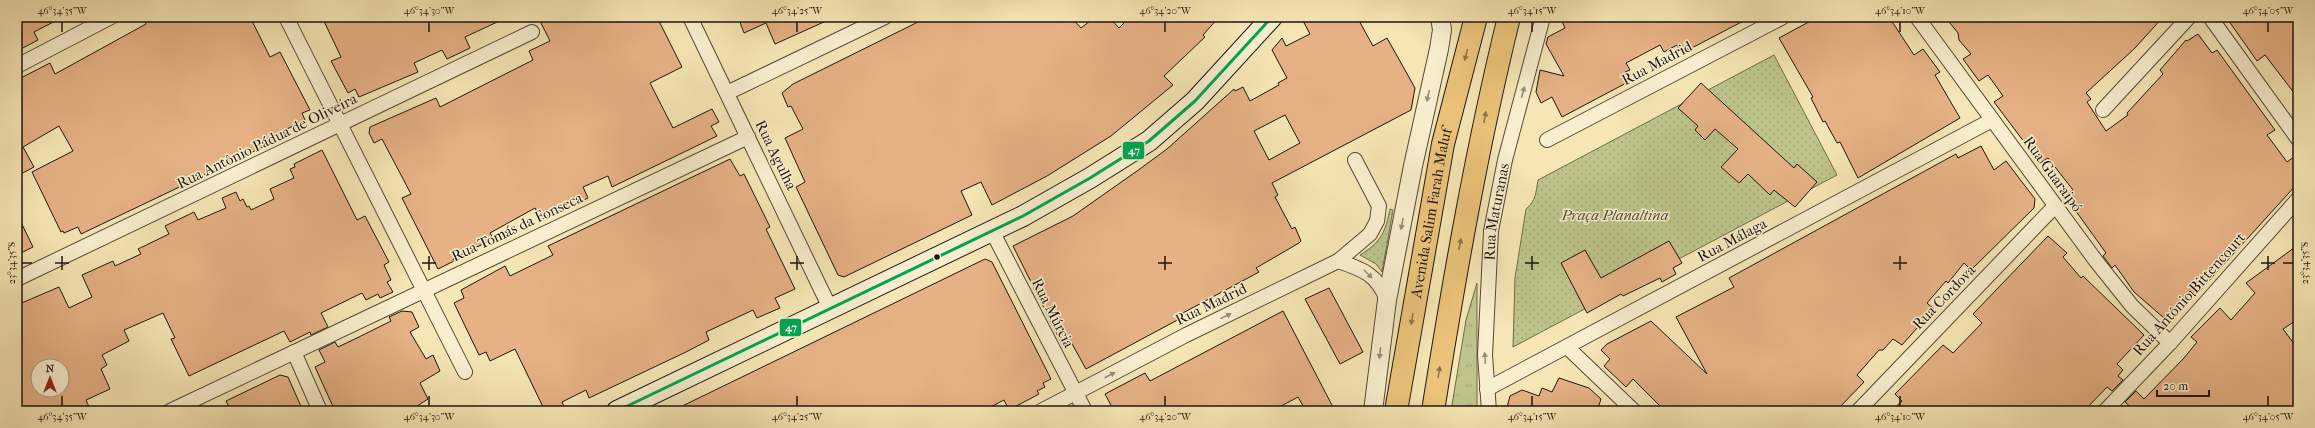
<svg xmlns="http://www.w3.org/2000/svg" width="2315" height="428" font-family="'IM FELL French Canon',serif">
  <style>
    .grass { fill: url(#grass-tufts); stroke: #6e6c4c }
    .park { fill: url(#park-dots); stroke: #6e6c4c }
    .building { fill: #e5b185; stroke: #1d150d; fill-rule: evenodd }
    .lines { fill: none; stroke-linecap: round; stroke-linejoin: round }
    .minor-casing { stroke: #534937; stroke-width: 16 }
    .tertiary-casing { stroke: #534937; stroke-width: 20 }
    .secondary-casing { stroke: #1d150d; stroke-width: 22 }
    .trunk-casing { stroke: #1d150d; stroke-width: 24 }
    .minor { stroke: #f9efcf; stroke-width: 14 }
    .tertiary { stroke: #f9efcf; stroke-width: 18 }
    .secondary { stroke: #f9efcf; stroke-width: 20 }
    .trunk { stroke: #ebc37a; stroke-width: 22 }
    .bus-1-casing { stroke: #f9efcf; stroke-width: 6 }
    .bus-1 { stroke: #00a651; stroke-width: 3 }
    .oneway { fill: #8e7549 }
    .oneway2 { fill: #968d78 }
    .ticks { fill: none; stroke: #1d150d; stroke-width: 1.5 }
    .bus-dot { fill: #1d150d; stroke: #f9efcf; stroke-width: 1.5 }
    .labels { text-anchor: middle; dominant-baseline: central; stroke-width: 3; stroke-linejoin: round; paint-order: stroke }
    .street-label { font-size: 15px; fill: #1d150d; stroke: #f9efcf }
    .park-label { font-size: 15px; font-style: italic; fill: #555239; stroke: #f9efcf }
    .line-badge { stroke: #f9efcf; stroke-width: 1.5 }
    .badge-label { font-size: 11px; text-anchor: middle; font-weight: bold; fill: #fff }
    .neatline { fill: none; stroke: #1d150d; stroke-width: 1.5 }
    .ticks-label { font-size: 10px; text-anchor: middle; fill: #1d150d }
  </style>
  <defs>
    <pattern id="grass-tufts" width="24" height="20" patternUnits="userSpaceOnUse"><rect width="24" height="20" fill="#bec48c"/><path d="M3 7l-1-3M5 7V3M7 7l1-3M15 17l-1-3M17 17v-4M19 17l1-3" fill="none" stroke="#a3a878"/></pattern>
    <pattern id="park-dots" width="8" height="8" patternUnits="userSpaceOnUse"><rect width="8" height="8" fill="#bec48c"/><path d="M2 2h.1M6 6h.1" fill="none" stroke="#a3a878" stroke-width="1.8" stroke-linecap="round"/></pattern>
  </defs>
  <rect width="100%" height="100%" fill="#f6e6b5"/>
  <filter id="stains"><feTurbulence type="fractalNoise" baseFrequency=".005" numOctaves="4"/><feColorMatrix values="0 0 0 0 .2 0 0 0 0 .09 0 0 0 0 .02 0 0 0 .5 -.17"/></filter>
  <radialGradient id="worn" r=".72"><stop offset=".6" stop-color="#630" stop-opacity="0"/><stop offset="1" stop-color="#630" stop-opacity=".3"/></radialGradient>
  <path class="grass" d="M1477 283V411H1451L1466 320Z"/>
  <g class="park">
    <path d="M1774 55 1837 175 1513 347 1515 278 1526 209C1536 201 1536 192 1538 180Z"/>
    <path d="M1390 209 1393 210 1382 272 1376 264 1360 255C1381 242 1385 233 1390 209Z"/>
  </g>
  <g class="building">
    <path d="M17 17H63L34 32 38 40 17 51Z"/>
    <path d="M143 17H250L270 57 280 52 310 110 302 113 305 120 279 133 282 138 81 234 78 227 64 233 63 231 61 232 32 172 73 151 59 126 23 147 34 167 17 176V80L50 63 55 74 146 24Z"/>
    <path d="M322 17H508L465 37 470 48 447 59 442 50 414 63 418 72 359 97 355 89 348 93 331 61 341 57Z"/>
    <path d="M538 17H657L682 67 650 83 673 128 712 109 719 122 711 126 717 136 612 187 608 176 583 187 588 198 541 220 535 208 490 233 493 238 487 242 453 259 454 261 438 269 402 198 411 194 382 139 374 143 369 133 370 127 436 98 440 107 533 60 529 51 550 41Z"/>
    <path d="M738 17H835L775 44 766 23 744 33Z"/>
    <path d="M928 17H1071L1081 28 1095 17H1109L1119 28 1130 17H1219L1203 35 1205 37 1164 76 1173 85 1111 136 1047 176 992 205 981 182 961 191 972 215 844 277 838 275 796 187 805 182 785 138 803 129 791 106 788 107 782 93 793 84Z"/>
    <path d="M1301 17H1357L1373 46 1387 38 1415 88 1411 110 1272 183 1278 195 1275 197 1292 229 1295 227 1301 241 1299 243 1256 268 1259 272 1181 314 1183 317 1086 369 1071 342 1063 346 1013 246 1073 216 1137 171 1167 149 1234 89 1235 91 1243 87 1250 101 1279 85 1278 83 1287 78 1272 50 1282 38 1286 46 1310 34ZM1285 115 1300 143 1269 160 1254 131Z"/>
    <path d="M1560 17H1751L1688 50 1687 48 1680 51 1677 45 1664 52 1660 45 1626 63 1630 70 1625 72 1630 81 1562 117 1552 97 1541 103 1536 92 1540 70 1564 76 1546 44 1548 37 1565 28Z"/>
    <path d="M1818 17H1853L1855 21 1863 17H1889L1914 55 1923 49 1940 72 1935 75 1960 118 1858 178 1840 142 1837 143 1825 121 1823 122 1811 98 1813 97 1779 38Z"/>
    <path d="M1945 17H2163L2135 48 2086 93 2091 99 2087 102 2106 131 2128 115 2127 113 2163 74 2160 70 2186 40 2187 41 2198 34 2212 53 2217 50 2275 130 2267 135 2287 162 2298 154V183L2195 296 2190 291 2164 318 2134 292 2115 265 2112 268 2103 256 2106 253 2065 196 2073 190 2048 158 2040 163 1994 102 2003 96 1988 75 1979 81 1963 59 1971 54 1959 40 1958 33Z"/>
    <path d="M2226 17H2298V98L2265 55 2257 61Z"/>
    <path d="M1701 83 1794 168 1797 164 1817 182 1795 207 1774 190 1770 195 1748 174 1739 183 1721 167 1738 149 1715 129 1705 140 1695 130 1698 126 1678 108Z"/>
    <path d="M1981 146 1994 170 2006 161 2035 199 2034 208 1971 270 1964 263 1948 283 1946 281 1927 303 1934 309 1902 345 1893 339 1883 350H1879L1857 375 1864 382 1836 411H1665L1633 379 1626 387 1604 366 1610 359 1601 350 1607 344 1651 321 1707 374 1676 317 1734 287 1729 278 1956 154 1958 158Z"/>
    <path d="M322 150 357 220 365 216 389 262 384 265 391 280 387 282 393 292 380 298 378 294 366 300 362 293 321 313 328 327 311 335 310 332 290 342 284 331 189 376 171 339 175 338 163 313 124 330 129 341 102 355 107 365 101 369 110 389 86 400 91 411H17V305L59 287 69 308 92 297 82 275 113 261 115 266 141 254 138 249 169 234 165 226 194 212 198 220 226 208 222 198 236 192 240 201 243 199 247 207 249 206 251 210 274 199 270 189 294 178 290 169 295 167 294 164ZM38 366H62V390H38Z"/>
    <path d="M730 159 740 176 744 174 770 227 766 229 795 289 775 298 780 308 757 318 753 310 706 332 709 340 686 352 589 398 586 390 562 402 566 411H545L515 349 490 361 486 352 479 355 454 303 464 298 461 290 505 266 510 276 553 255 548 246Z"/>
    <path d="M17 214 33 247 17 255Z"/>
    <path d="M2048 236 2067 253 2063 257 2081 278 2083 276 2144 335 2117 364 2123 370 2118 376 2123 380 2112 391 2107 387 2084 411H1891L1902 401 1895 394 1943 345 1953 353 1982 323 1973 314Z"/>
    <path d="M1669 241 1682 263 1673 268 1676 274 1662 282 1660 278 1623 296 1621 294 1587 313 1561 263 1585 250 1601 278Z"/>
    <path d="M2298 245V319L2283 329 2298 349V411H2132L2133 409 2125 402 2136 391 2144 399 2184 358 2197 342 2191 337 2220 308 2231 320 2255 293 2246 283Z"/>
    <path d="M985 259 992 262 1051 379 1043 383 1045 387 1037 391 1039 394 1009 410 1004 400 983 411H672Z"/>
    <path d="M1329 288 1363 352 1340 364 1305 299Z"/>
    <path d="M402 311 412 312 419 327 410 332 426 359 433 355 440 371 420 383 428 399 417 406 419 411H335L315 367 325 362 319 350 335 342 338 347 361 336 391 321 389 317Z"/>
    <path d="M1283 311 1335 411H1306L1298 397 1272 411H1114L1105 394 1145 373 1150 381Z"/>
    <path d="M280 375 288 377 303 411H231L226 401Z"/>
    <path d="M1559 378 1589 388 1601 399 1597 411H1506L1510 396 1522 390 1539 396 1542 388 1552 392Z"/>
  </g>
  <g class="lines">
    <defs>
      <g id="minor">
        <path d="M286 17 465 372"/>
        <path d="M690 17 830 308"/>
        <path d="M1917 17 2096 261 2132 306 2170 343"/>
        <path d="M2210 17 2298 139"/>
        <path d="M17 66 111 17"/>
        <path d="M727 93 885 17"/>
        <path d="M2103 110 2189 17"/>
        <path d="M1547 140 1783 17"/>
        <path d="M992 231 1085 411"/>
        <path d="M1338 261C1362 269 1377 274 1387 300"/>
        <path d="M17 279 532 32"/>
        <path d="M1567 347 1634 411"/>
        <path d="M294 352 320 411"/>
        <path d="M1487 389 1992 120"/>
        <path d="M170 411 748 137"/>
        <path d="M1041 411 1186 335 1338 261 1370 234 1377 221 1379 206 1355 160"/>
        <path id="s1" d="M1489 411 1485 355 1491 231 1505 160 1543 17"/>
        <path d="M1858 411 2055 206"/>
        <path d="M2105 411 2170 343 2298 199"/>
      </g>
      <path id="tertiary" d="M1373 411 1387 300 1413 166 1439 49 1442 30 1440 17"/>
      <path id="secondary" d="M617 411 1023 216 1090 178 1149 141 1195 101 1272 17"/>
      <g id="trunk">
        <path id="s2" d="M1396 411 1443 144 1476 17"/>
        <path d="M1433 411C1454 279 1477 147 1509 17"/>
      </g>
    </defs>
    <use href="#minor" class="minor-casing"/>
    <use href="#tertiary" class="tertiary-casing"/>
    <use href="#secondary" class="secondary-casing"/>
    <use href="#trunk" class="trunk-casing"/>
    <use href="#minor" class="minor"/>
    <use href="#tertiary" class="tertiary"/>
    <use href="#secondary" class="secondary"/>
    <use href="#trunk" class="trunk"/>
    <defs>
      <path id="bus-1" d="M617 411 1023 216 1090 178 1149 141 1195 101 1272 17"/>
    </defs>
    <use href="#bus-1" class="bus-1-casing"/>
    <use href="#bus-1" class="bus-1"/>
  </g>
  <defs><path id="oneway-solid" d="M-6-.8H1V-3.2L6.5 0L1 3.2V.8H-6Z"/></defs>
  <g class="oneway">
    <use href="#oneway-solid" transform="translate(1466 55) rotate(104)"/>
    <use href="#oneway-solid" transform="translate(1485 117) rotate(-79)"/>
    <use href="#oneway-solid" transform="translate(1460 244) rotate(-79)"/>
    <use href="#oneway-solid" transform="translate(1412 319) rotate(100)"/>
    <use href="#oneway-solid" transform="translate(1439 372) rotate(-81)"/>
  </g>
  <g class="oneway2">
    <use href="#oneway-solid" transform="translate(1523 92) rotate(-75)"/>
    <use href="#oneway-solid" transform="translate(1428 96) rotate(103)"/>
    <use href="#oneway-solid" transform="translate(1402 224) rotate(101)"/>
    <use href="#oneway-solid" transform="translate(1368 274) rotate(45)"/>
    <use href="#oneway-solid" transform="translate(1226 316) rotate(-26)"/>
    <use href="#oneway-solid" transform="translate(1380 353) rotate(97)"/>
    <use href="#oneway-solid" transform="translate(1485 358) rotate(-93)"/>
    <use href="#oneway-solid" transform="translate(1110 375) rotate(-28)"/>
  </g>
  <path class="ticks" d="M62 22V32M429 22V32M797 22V32M1165 22V32M1532 22V32M1900 22V32M2268 22V32M62 256V270M429 256V270M797 256V270M1165 256V270M1532 256V270M1900 256V270M2268 256V270M22 263H32M55 263H69M422 263H436M790 263H804M1158 263H1172M1525 263H1539M1893 263H1907M2261 263H2275M2283 263H2293M62 396V406M429 396V406M797 396V406M1165 396V406M1532 396V406M1900 396V406M2268 396V406"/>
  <circle class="bus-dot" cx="937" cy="257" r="3.5"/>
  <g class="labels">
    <g class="street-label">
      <text transform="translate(1657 63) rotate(-28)">Rua Madrid</text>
      <text transform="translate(267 141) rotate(-26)">Rua Antônio Pádua de Oliveira</text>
      <text transform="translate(776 155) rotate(64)">Rua Agulha</text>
      <text transform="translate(2053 174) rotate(54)">Rua Guaraipó</text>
      <text stroke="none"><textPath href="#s1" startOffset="200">Rua Maturanas</textPath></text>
      <text stroke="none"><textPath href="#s2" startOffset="201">Avenida Salim Farah Maluf</textPath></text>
      <text transform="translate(517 227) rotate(-25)">Rua Tomás da Fonseca</text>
      <text transform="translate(1732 240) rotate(-28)">Rua Málaga</text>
      <text transform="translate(2189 294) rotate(-48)">Rua Antônio Bittencourt</text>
      <text transform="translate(1944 297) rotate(-46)">Rua Cordova</text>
      <text transform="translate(1211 304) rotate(-26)">Rua Madrid</text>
      <text transform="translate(1053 313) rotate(63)">Rua Múrcia</text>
    </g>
    <g class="park-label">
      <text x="1615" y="215">Praça Planaltina</text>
    </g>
  </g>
  <g class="line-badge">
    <rect x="1122" y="141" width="23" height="19" rx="4" fill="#00a651"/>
    <rect x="779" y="318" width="23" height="19" rx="4" fill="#00a651"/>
  </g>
  <g class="badge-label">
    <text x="1134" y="154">47</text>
    <text x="791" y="331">47</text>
  </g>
  <rect width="2315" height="428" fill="none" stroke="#f6e6b5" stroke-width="44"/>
  <g transform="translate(50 378)"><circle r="19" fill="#f9efcf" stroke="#a19881"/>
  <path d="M0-3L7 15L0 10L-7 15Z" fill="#8f2418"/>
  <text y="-6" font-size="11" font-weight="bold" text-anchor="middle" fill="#1d150d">N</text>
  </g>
  <path d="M2157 390v6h52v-6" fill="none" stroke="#1d150d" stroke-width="2"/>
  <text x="2163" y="390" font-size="12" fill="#1d150d" stroke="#f9efcf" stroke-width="3" paint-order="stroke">20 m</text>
  <rect x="22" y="22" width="2271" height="384" class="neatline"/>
  <g class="ticks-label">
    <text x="62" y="14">46°34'35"W</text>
    <text x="429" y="14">46°34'30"W</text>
    <text x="797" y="14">46°34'25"W</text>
    <text x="1165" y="14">46°34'20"W</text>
    <text x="1532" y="14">46°34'15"W</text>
    <text x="1900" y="14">46°34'10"W</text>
    <text x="2268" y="14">46°34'05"W</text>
    <text transform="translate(11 263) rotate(-90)" y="4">23°34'35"S</text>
    <text transform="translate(2304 263) rotate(-90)" y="4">23°34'35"S</text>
    <text x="62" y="420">46°34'35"W</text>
    <text x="429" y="420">46°34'30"W</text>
    <text x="797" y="420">46°34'25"W</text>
    <text x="1165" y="420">46°34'20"W</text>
    <text x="1532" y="420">46°34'15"W</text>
    <text x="1900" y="420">46°34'10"W</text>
    <text x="2268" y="420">46°34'05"W</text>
  </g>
  <rect width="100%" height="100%" filter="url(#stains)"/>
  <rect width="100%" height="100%" fill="url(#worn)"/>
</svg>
